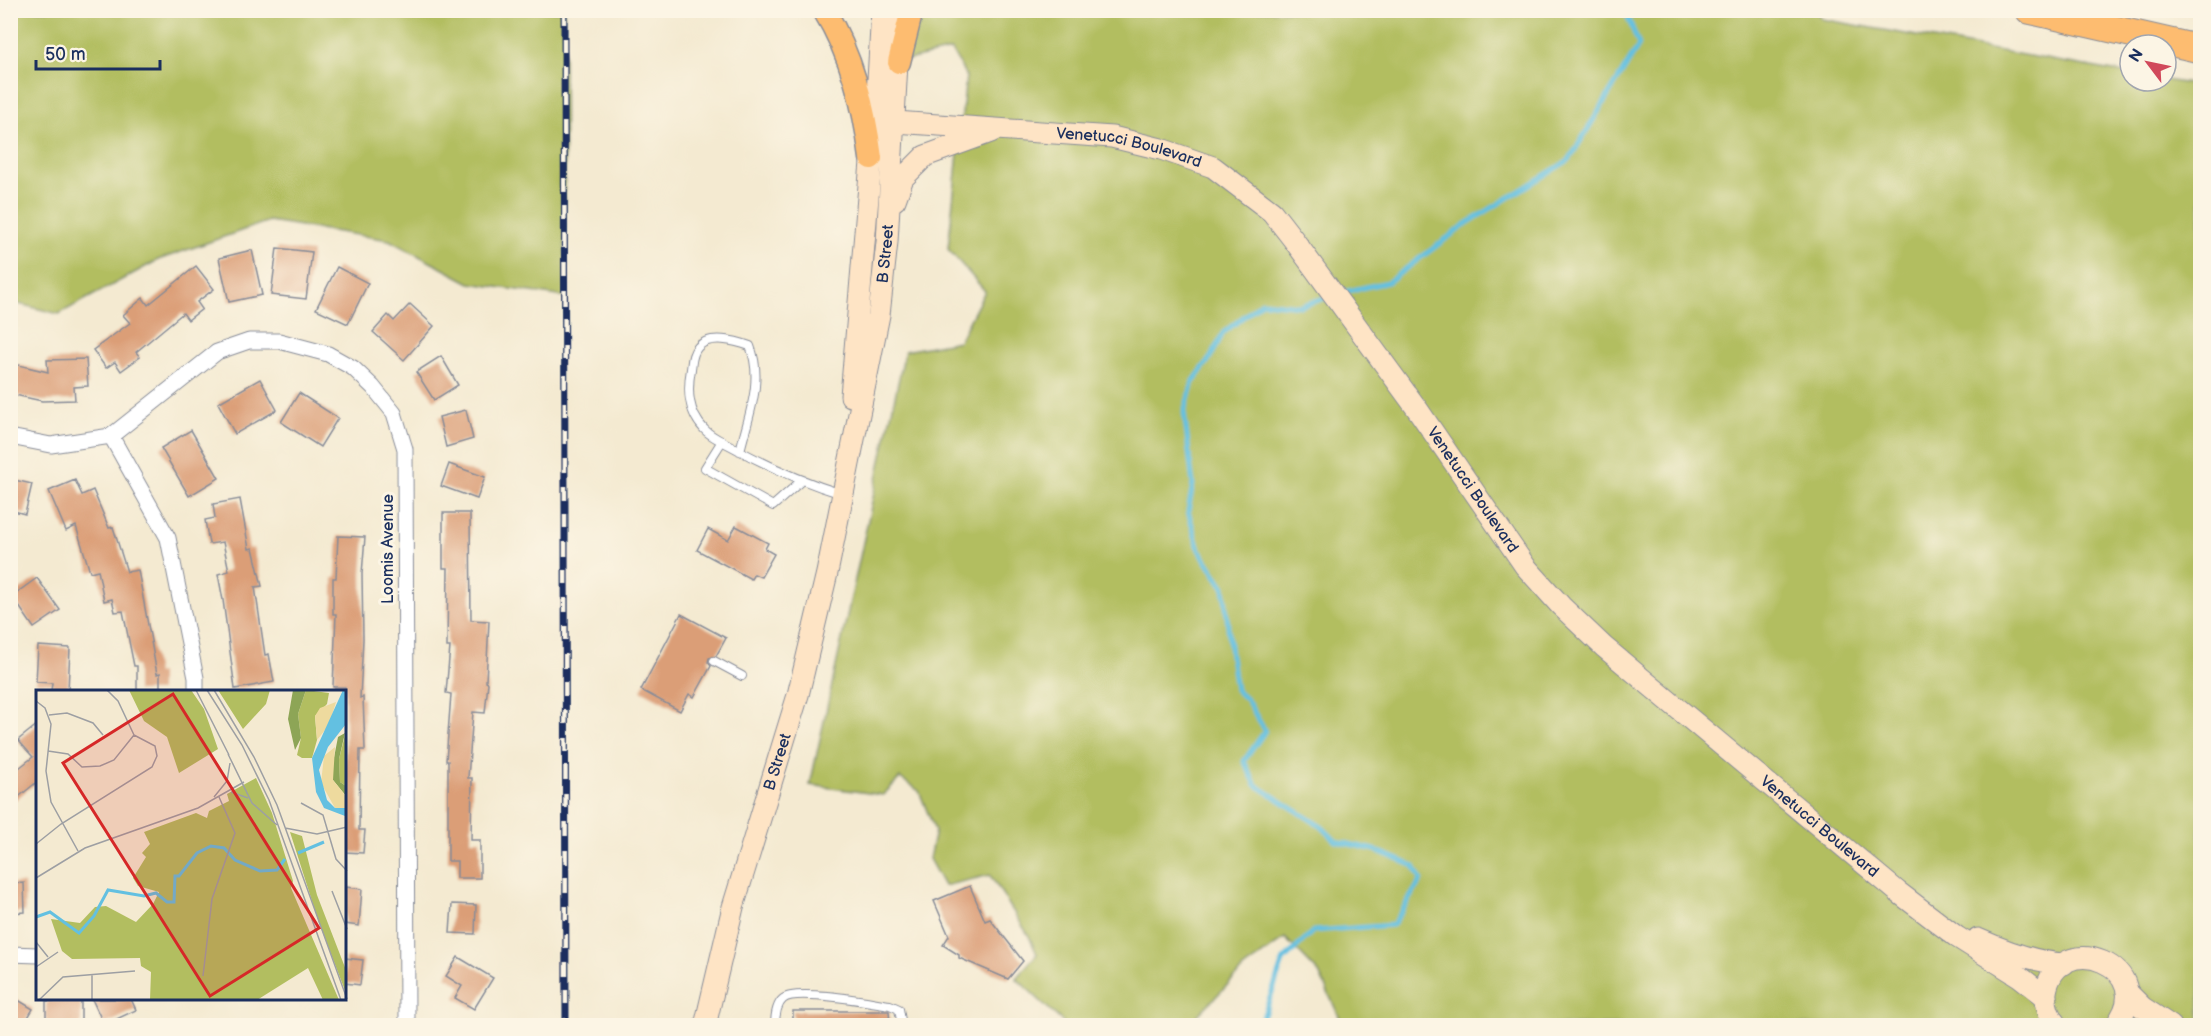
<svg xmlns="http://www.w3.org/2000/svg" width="2211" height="1036" font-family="'Balsamiq Sans',sans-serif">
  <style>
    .green { fill: #b2be60; stroke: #66765f; stroke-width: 1.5 }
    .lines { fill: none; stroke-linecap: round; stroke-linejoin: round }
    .stream { stroke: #63c0e1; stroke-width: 5 }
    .building { fill: #db9e77 }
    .lane-casing { stroke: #888c98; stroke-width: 10 }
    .street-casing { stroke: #888c98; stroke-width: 17 }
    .secondary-casing { stroke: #888c98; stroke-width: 23 }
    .primary-casing { stroke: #888c98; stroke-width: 25 }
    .highway-casing { stroke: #888c98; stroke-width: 29 }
    .lane { stroke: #fff; stroke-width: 8 }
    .street { stroke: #fff; stroke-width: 15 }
    .secondary { stroke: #fee4c5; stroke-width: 21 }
    .primary { stroke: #fdbc6f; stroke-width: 22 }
    .highway { stroke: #fdbc6f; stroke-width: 27 }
    .rail-casing { stroke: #1b2f5e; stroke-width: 7 }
    .rail { stroke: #fcf5e5; stroke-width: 4.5; stroke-dasharray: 14; stroke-linecap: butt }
    .labels { text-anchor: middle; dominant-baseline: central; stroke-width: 6; stroke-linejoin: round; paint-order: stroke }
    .street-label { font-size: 16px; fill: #1b2f5e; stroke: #fcf5e5 }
    .inset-river { fill: none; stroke: #63c0e1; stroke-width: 3 }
    .inset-road { fill: none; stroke: #9d9fa3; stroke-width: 1.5 }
    .view { fill: #d62828; fill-opacity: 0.15; stroke: #d62828; stroke-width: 3 }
    .inset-edge { fill: none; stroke: #1b2f5e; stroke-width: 3 }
  </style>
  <rect width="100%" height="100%" fill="#fcf5e5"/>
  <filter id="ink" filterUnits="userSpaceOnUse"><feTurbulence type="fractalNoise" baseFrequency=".0167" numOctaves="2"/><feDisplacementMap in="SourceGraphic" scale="12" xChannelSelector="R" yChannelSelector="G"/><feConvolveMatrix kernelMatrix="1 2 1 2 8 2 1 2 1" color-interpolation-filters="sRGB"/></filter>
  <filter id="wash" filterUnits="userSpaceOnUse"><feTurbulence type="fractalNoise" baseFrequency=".008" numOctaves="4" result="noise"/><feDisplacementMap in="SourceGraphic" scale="24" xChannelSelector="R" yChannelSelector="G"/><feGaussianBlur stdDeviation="1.35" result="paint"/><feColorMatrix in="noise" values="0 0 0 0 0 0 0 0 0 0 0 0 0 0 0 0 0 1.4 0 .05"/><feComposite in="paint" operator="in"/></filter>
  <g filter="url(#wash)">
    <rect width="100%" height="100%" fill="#f4ead1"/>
    <g class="green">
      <path d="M11 10 564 11 565 297 470 283 389 240 269 221 158 260 59 314 11 302Z"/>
      <path d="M910 11H1815L1822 19 2130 74V81L2166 80 2200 86V1025H1343L1319 973 1285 938 1243 969 1188 1025H1066L1016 978 1037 954 1029 936 990 875 944 886 929 859 935 831 919 791 900 778 883 795 810 785 905 351 959 341 985 291 948 249 966 76 951 50 907 60Z"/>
    </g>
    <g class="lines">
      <g class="stream">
        <path d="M1339 293 1388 282 1466 224 1569 160 1639 45 1625 10"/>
        <path d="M1260 1026 1283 961 1313 931 1393 925 1421 880 1414 866 1375 850 1336 841 1322 827 1256 785 1244 761 1265 731 1247 700 1236 690 1231 656 1224 587 1199 550 1188 511 1193 484 1184 412 1193 382 1211 357 1223 333 1262 302 1300 306 1328 297"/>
      </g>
    </g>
    <g id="blocks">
      <g class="building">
        <path d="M277 248 312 252 306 299 271 295Z"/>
        <path d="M252 250 262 295 229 302 219 258Z"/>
        <path d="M196 266 214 289 197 302 202 309 188 320 183 313 136 352 140 357 121 371 115 362 106 368 93 350 130 323 123 315 143 298 148 305Z"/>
        <path d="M337 267 368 283 348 324 316 309Z"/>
        <path d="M410 304 434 326 404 360 373 332 388 315 394 321Z"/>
        <path d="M441 356 458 385 434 400 416 372Z"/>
        <path d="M86 359 88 386 74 387 75 400 42 401 10 394V363L48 372 47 360Z"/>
        <path d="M260 379 277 410 235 434 218 403Z"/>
        <path d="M299 393 338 418 320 447 281 422Z"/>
        <path d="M466 410 473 439 446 447 439 417Z"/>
        <path d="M191 430 219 478 189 496 161 448Z"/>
        <path d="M449 464 485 477 477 499 441 486Z"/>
        <path d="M10 479 32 484 25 514 10 510Z"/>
        <path d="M75 480 82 495 93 490 109 528 113 527 127 572 138 570 157 674 160 673V691H137V666H134L123 611 115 612 112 599 104 601 98 570 90 572 76 526 66 531 49 491Z"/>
        <path d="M240 499 249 549 253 548 262 586 255 587 265 655 269 654 274 682 235 689 223 600 218 574 229 571 223 542 209 544 205 520 215 518 213 504Z"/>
        <path d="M443 513H470L471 620 489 621 486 682 488 683 485 713 473 712 468 778H472L471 840H480V878H457V861H448V761H446L451 694 446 693 450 647H447L448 568H443Z"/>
        <path d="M736 526 768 543 765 549 774 554 761 577 754 574 751 579 697 550 708 529 728 540Z"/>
        <path d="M338 536 365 537 362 574 363 639 360 698 363 697 365 750H360L359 830H365L363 853 345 852V687H333L336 614H333V578H336Z"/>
        <path d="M37 578 60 610 34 628 12 596Z"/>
        <path d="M681 614 726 638 716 656 709 658 708 662 711 666 694 697 689 694 680 711 641 690Z"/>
        <path d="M38 646 70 648 68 691H51L52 683 36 682Z"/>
        <path d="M38 724V781L10 804V775L33 757 18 740Z"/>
        <path d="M24 883 25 912 10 913V884Z"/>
        <path d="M970 886 985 921 990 919 1023 961 1008 979 959 958V955L943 945 949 936 934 901Z"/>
        <path d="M345 887 362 889 359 926 345 924Z"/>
        <path d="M452 904 476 905 475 934 450 933Z"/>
        <path d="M458 957 493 978 474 1009 455 998 462 986 446 976Z"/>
        <path d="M345 958 363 960 360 985 345 983Z"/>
        <path d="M10 995 33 1009 23 1026H10Z"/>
        <path d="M92 999H131L136 1010 104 1025Z"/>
        <path d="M81 1000V1026H46V1001Z"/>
        <path d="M793 1011H889L890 1026H793Z"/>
      </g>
    </g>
  </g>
  <g filter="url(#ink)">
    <use href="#blocks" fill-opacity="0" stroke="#888c98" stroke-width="1.5"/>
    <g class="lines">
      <defs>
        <g id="lane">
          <path d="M722 441 705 468 773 506 801 481"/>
          <path d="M740 451C748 417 764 381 750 346 736 341 709 334 698 347 692 353 692 362 691 369 687 391 688 412 704 429 711 437 722 441 731 446 767 466 803 482 842 494"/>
          <path d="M714 661 742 676"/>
          <path d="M775 1026C775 1017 776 1005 783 999 795 988 871 1002 890 1005L899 1009 902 1026"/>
        </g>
        <g id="street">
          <path d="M111 436 168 538 196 678V691"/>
          <path d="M10 437 51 445 111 436 217 352 249 341H279L328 354 353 368 373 387 394 413 405 449 407 1026"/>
          <path d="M10 954 38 955"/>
        </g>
        <g id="secondary">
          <path id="s1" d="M895 122 1112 137 1161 149 1213 167 1272 212 1293 239 1418 410 1525 566 1561 606 1604 647 1898 892 1957 937 2019 976 2046 997"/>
          <path d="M895 200 903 178 925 156 991 132"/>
          <path d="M851 396 878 80 882 10"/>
          <path d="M1978 939C2005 951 2034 962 2064 964"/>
          <path d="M2127 992 2142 1007 2171 1026"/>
          <path id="s2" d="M705 1026 733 907 798 695 827 573 879 315 887 242 900 10"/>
          <path d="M2057 1026C2049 1017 2045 1004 2046 992 2057 925 2163 967 2115 1026"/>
        </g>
        <g id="primary">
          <path d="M824 10C852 56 864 105 871 158"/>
          <path d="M899 62 912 10"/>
        </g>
        <path id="highway" d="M2029 10 2200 49"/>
      </defs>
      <use href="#lane" class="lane-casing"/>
      <use href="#street" class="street-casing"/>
      <use href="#secondary" class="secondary-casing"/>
      <use href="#primary" class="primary-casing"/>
      <use href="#highway" class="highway-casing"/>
      <use href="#lane" class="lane"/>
      <use href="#street" class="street"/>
      <use href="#secondary" class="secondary"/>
      <use href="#primary" class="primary"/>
      <use href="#highway" class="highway"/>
      <defs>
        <path id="rail" d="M564 10 566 1026"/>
      </defs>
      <use href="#rail" class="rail-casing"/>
      <use href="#rail" class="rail"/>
    </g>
  </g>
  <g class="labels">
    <g class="street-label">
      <text stroke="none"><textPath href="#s1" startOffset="236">Venetucci Boulevard</textPath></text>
      <text stroke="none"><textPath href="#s2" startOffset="794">B Street</textPath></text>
      <text stroke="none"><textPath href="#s1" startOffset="740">Venetucci Boulevard</textPath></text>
      <text transform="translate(388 549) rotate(-90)">Loomis Avenue</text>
      <text stroke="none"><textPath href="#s2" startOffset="274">B Street</textPath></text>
      <text stroke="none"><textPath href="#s1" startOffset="1226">Venetucci Boulevard</textPath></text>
    </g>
  </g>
  <g transform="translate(36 690)">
    <rect width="310" height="310" fill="#f4ead1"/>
    <path d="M93 0H155L168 19 182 59 143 83 131 47 108 31ZM182 0H234L230 14 207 39ZM270 0 293 3 291 14 279 26 281 50 276 68H266L261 65 265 48 262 24ZM310 41V96L304 92 303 69ZM220 88 236 123 257 191 255 198 303 310H287L272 278 221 310H114L115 282 105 276 104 268 36 269 26 261 15 229 44 233 59 217 70 216 100 232 117 214 123 202 102 196 97 188 110 167 106 163 114 154 108 142 160 123 171 128 173 121 193 111 191 104ZM254 142 266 146 281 205 310 280V303L283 233Z" fill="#b2be60"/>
    <path d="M257 0H270L262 24 265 48 259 60 252 29ZM309 43 303 69 304 92 310 96V106L297 90 296 78 302 47Z" fill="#8da556"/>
    <path d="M300 12 293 35 281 50 279 26 284 18ZM299 57 297 90 310 106V118H299L285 93 288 66Z" fill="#eeda9e"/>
    <path d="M307 0H310V34L292 57 283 80 291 110 299 118H310L309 126 288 118 280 102 276 68Z" fill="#63c0e1"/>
    <path class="inset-river" d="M262 163 288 152M0 227 14 222 43 243 58 226 72 200 108 206 120 203 131 212H138L139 186H143L161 163 175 156 188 158 199 170 224 181 241 180 249 169"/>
    <path class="inset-road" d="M71 0 82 11 98 45M160 0 193 65M171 0 206 55 233 110 305 310M178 0 218 67 241 115 311 309M0 11 9 18 15 34 10 81 15 112 42 161M13 25 31 23 57 33 67 45M12 61 32 64 46 77 64 76 78 70 98 45M192 64 216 113 241 135M195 102 212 108M178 107 191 91 194 73M265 113 287 125 300 169 311 181M249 138 281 144 311 137M0 154 25 134 116 77 121 66 119 56 98 45M0 188 49 158 162 118 208 92M296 201 311 239M0 252 12 267M0 277 22 262M167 286 176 209 199 143 183 107M3 310 27 287 99 281M56 310V285"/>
    <path class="view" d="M137 4 283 238 174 306 27 73Z"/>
    <rect width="310" height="310" class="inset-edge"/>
  </g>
  <rect width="2211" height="1036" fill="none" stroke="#fcf5e5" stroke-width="36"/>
  <g transform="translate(2148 63) rotate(302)"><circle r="28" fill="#fcf5e5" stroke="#a2a6af" stroke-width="1.5"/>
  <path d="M0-4.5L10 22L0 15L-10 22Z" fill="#d1495b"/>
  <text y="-9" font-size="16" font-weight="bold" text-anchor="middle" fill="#1b2f5e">N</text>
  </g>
  <path d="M36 60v9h124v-9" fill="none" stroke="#1b2f5e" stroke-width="3"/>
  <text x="45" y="60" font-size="18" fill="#1b2f5e" stroke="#fcf5e5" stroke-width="4.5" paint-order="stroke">50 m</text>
</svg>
